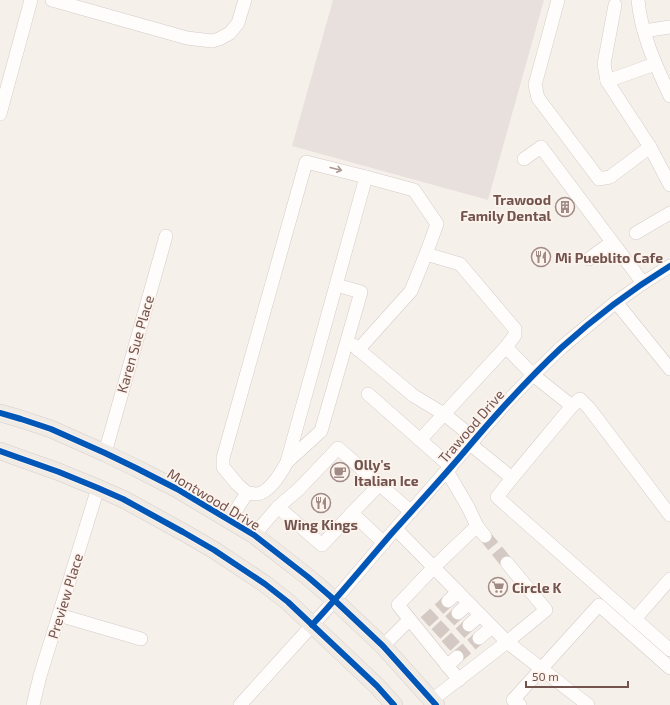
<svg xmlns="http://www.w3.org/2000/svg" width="670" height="705" font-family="'Exo 2',sans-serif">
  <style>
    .industrial { fill: #e8e0dc }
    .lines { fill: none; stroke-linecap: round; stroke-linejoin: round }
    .minor-tunnel { stroke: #d5c9c4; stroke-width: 13; stroke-dasharray: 13 6; stroke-linecap: butt }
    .minor-casing { stroke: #d4cbc8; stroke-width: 14 }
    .major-casing { stroke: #d7cdca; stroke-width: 18 }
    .minor { stroke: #fefdfc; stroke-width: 13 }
    .major { stroke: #f1ebe6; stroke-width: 17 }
    .cycleway-casing { stroke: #fdf3ed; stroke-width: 8 }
    .cycleway { stroke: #0057b8; stroke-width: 6 }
    .oneway { stroke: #aa9794 }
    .labels { text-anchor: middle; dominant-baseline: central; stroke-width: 3.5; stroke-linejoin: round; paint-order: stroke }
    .poi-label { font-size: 14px; font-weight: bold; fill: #72534e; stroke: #fdf3ed; text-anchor: start }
    .street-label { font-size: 14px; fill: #72534e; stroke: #fdf3ed }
  </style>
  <rect width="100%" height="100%" fill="#f6f0eb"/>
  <path class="industrial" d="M333 0H544L488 200 292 146Z"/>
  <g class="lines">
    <g class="minor-tunnel">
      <path d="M485 536 507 563"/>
      <path d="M425 622 448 601"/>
      <path d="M436 634 458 613"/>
      <path d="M446 646 469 625"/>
      <path d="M457 657 479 638"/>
    </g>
    <defs>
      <g id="minor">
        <path d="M52 0 187 38 212 41 219 39 230 33 238 23 241 13 245 0"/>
        <path d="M558 0 535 85 538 98 599 179 610 177 650 147"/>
        <path d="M638 0C641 34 656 66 670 96"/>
        <path d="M644 31 670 27"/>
        <path d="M655 64 607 81 650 147 670 185"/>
        <path d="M607 81 604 64 615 5"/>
        <path d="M0 114 31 0"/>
        <path d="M524 159 541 147 643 283"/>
        <path d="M636 233 670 213"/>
        <path d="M589 259 612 242"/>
        <path d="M616 302 670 369"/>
        <path d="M353 345 414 396 444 414 475 439"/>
        <path d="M358 350 411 291 426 254 460 264 515 329V335L506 347 533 375 572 406 580 399 589 408 670 515"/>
        <path d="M368 394 451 467"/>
        <path d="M420 440 506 347"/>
        <path d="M470 444 512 478 497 497 670 650"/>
        <path d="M105 453 166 236"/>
        <path d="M287 462 321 431 361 292 336 285"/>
        <path d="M447 471 468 507 477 526 485 536"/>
        <path d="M512 478 572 406"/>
        <path d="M247 493 237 484 223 467V458L306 162 366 177 414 190 437 224 426 254"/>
        <path d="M278 507 322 545 352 513 384 543"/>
        <path d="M352 513 380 484"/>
        <path d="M229 521 247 493C250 493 254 494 257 494 270 492 281 473 287 462L366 177"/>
        <path d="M396 529 507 642 588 705"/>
        <path d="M254 535 278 507 299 489 338 448 411 512"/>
        <path d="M448 601 458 592"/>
        <path d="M458 613 469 603"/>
        <path d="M59 615 141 639"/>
        <path d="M635 619 670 579"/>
        <path d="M469 625 480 615"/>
        <path d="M479 638 492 627"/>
        <path d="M383 646 409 620"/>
        <path d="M447 666 457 657"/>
        <path d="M459 680 398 605 434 567 477 526"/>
        <path d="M432 700 507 642 546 610 507 563"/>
        <path d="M33 705 40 676 98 488"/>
        <path d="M240 705 334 601 391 534 506 403 533 375 562 347 616 302 643 283 670 266"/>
        <path d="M520 705 513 700 599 605 670 668"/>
      </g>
      <g id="major">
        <path d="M0 413 21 419 51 429 105 453 136 468 177 489 254 535 308 577 330 596 383 646 436 705"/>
        <path d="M0 451 59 472 98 488 123 499 183 532 214 550 265 584 288 602 377 686 394 705"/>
      </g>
    </defs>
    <use href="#minor" class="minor-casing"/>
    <use href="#major" class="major-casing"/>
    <use href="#minor" class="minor"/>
    <use href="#major" class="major"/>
    <defs>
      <g id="cycleway">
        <path d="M0 413 21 419 51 429 105 453 136 468 177 489 254 535 308 577 330 596 383 646 436 705"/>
        <path d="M0 451 59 472 98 488 123 499 183 532 214 550 265 584 288 602 377 686 394 705"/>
        <path d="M312 625C340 595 365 564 392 533 418 504 445 475 470 445 499 411 529 378 561 348 595 317 631 290 670 266"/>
      </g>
    </defs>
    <use href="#cycleway" class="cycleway-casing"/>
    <use href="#cycleway" class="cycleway"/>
  </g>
  <defs><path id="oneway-shaft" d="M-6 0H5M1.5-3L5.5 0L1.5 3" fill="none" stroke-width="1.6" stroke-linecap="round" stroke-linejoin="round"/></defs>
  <use class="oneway" href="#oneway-shaft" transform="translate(336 169) rotate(14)"/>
  <defs>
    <symbol id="building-ring" viewBox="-11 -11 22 22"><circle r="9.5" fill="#fdf3ed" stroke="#a08a85" stroke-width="1.5"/><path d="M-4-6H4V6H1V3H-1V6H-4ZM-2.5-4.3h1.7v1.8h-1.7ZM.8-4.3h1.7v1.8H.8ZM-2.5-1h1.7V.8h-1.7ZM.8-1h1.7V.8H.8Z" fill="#a08a85"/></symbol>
    <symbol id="restaurant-ring" viewBox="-11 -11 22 22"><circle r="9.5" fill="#fdf3ed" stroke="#a08a85" stroke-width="1.5"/><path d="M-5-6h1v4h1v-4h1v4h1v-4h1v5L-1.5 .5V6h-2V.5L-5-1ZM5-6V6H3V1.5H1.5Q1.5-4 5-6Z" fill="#a08a85"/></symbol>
    <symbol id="cafe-ring" viewBox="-11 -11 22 22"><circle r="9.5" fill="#fdf3ed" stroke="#a08a85" stroke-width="1.5"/><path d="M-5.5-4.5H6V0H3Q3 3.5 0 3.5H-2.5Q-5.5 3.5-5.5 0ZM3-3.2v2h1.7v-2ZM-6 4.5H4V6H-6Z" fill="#a08a85"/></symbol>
    <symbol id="supermarket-ring" viewBox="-11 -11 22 22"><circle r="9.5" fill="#fdf3ed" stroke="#a08a85" stroke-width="1.5"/><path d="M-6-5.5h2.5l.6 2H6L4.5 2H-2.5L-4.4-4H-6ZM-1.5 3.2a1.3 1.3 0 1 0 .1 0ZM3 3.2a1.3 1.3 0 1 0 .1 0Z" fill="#a08a85"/></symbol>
  </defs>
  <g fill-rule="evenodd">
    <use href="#building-ring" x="554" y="196" width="22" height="22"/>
    <use href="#restaurant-ring" x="530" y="246" width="22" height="22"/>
    <use href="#cafe-ring" x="329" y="461" width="22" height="22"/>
    <use href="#restaurant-ring" x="310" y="492" width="22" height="22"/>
    <use href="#supermarket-ring" x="487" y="576" width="22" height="22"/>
  </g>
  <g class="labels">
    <g class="poi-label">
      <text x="551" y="199" text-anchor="end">Trawood<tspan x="551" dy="16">Family Dental</tspan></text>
      <text x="555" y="257">Mi Pueblito Cafe</text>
      <text x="354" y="464">Olly's<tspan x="354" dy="16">Italian Ice</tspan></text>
      <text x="321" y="524" text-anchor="middle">Wing Kings</text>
      <text x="512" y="587">Circle K</text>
    </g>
    <g class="street-label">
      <text transform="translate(135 344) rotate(-74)">Karen Sue Place</text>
      <text transform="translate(471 426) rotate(-49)">Trawood Drive</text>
      <text transform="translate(214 499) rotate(31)">Montwood Drive</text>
      <text transform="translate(65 596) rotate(-73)">Preview Place</text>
    </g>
  </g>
  <path d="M526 681v6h102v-6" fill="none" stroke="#72534e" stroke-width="2"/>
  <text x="532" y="681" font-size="12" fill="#72534e" stroke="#fdf3ed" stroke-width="3" paint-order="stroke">50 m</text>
</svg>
